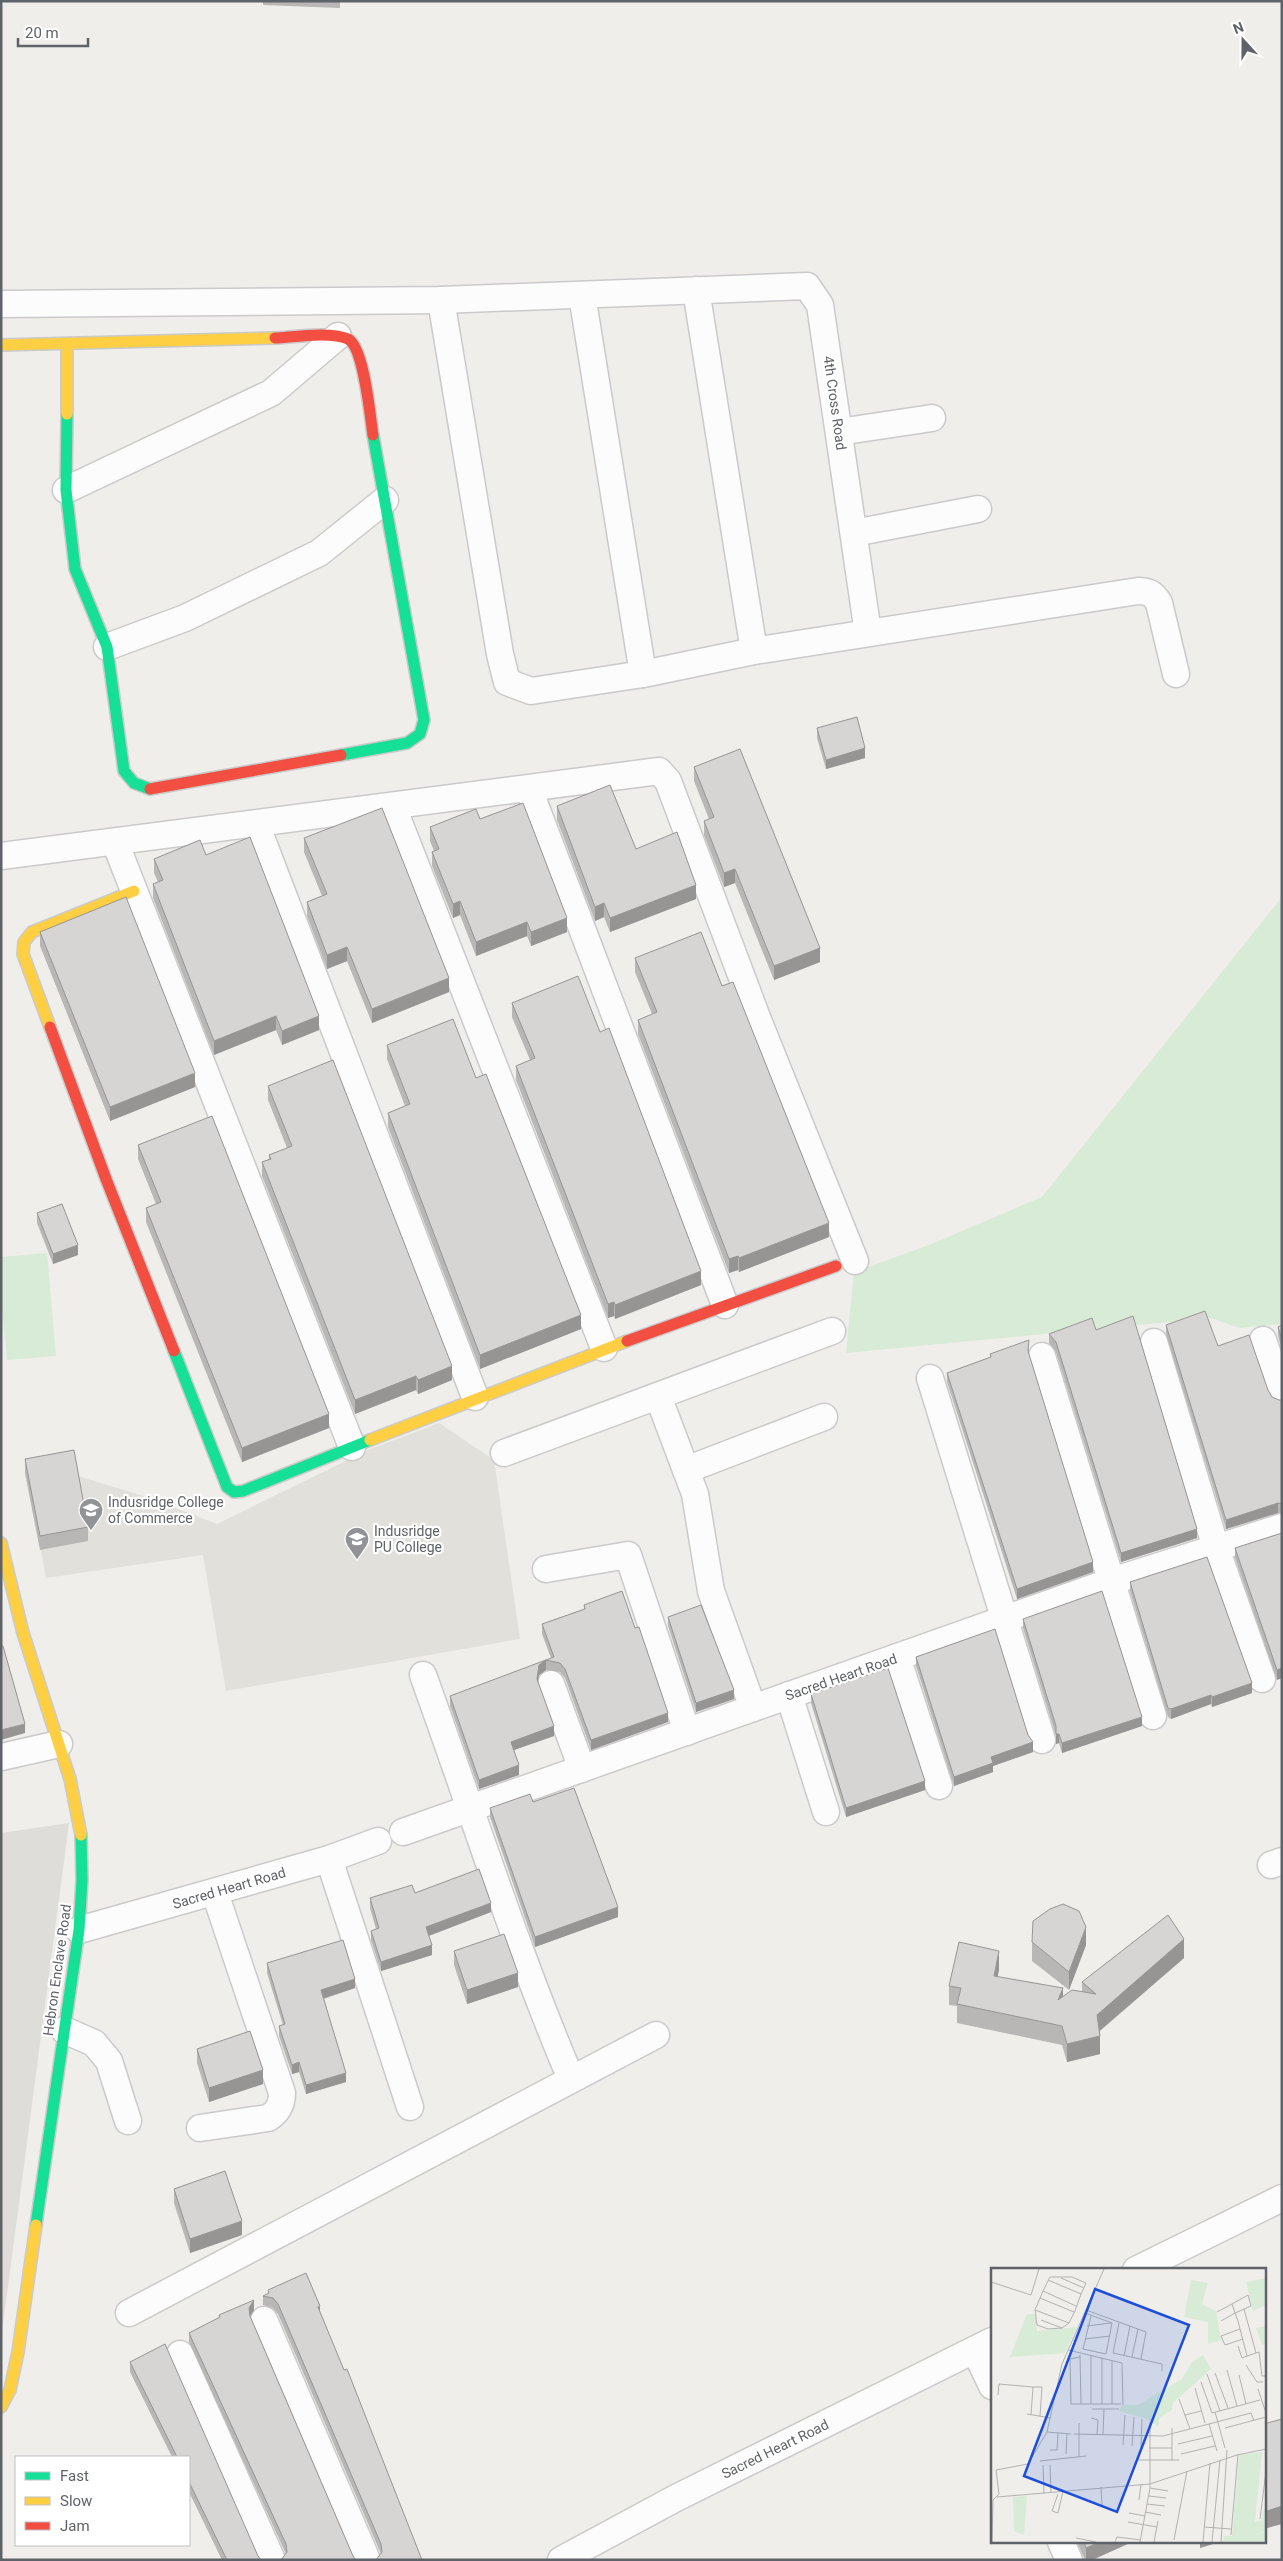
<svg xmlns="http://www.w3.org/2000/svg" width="1283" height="2561" font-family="Roboto,sans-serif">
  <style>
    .industrial { fill: #dfddda }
    .education { fill: #e2e0da }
    .green { fill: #d8ebd6 }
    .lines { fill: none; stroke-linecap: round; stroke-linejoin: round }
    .street-casing { stroke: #cbcacb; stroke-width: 29 }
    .fast-casing { stroke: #cacacb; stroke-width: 14 }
    .slow-casing { stroke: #cacacb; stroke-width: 14 }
    .jam-casing { stroke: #cacacb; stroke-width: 14 }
    .street { stroke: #fdfcfc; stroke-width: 26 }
    .fast { stroke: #16e098; stroke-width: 11 }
    .slow { stroke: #ffcf43; stroke-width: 11 }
    .jam { stroke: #f24e42; stroke-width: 11 }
    .wall { fill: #b8b7b5 }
    .shaded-wall { fill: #969594 }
    .building { fill: #d6d5d3; stroke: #969594 }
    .labels { text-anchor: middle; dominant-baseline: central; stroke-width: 4.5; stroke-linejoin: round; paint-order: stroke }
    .street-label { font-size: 14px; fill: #5f6268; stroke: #fff }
    .poi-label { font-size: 14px; fill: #5f6268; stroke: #fff; text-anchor: start }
    .inset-road { fill: none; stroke: #b1b2b2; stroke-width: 1 }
    .view { fill: #1d4ed8; fill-opacity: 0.15; stroke: #1d4ed8; stroke-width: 2.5 }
    .inset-edge { fill: none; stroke: #5f6268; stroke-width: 2.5 }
  </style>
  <rect width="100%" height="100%" fill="#efeeea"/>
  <path class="industrial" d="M69 1823 1 2340V1833Z"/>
  <path class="education" d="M439 1423 494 1460 520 1639 226 1691 203 1555 46 1578 25 1460 147 1497 217 1524 368 1450Z"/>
  <g class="green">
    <path d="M1282 897V1324L1239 1328 1211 1318 846 1353 854 1272 929 1245 1042 1197Z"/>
    <path d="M47 1253 56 1356 7 1360 1 1296V1257Z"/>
  </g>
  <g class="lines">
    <defs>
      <g id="street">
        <path d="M696 290 754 651"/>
        <path d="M582 295 643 674"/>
        <path d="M441 300 500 654 507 682 531 691 643 674 754 651 1138 591C1148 591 1153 593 1159 603L1176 674"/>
        <path d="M1 304 441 300 807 286 820 305 868 633"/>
        <path d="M839 432 932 418"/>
        <path d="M66 490 271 393 338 336"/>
        <path d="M854 533 978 509"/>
        <path d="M107 647 185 618 319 553 385 500"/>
        <path d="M529 789 725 1305"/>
        <path d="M393 807 604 1348"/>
        <path d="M256 824 475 1397"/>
        <path d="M115 842 352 1447"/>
        <path d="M1 856 659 771 668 781 758 1020 855 1261"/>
        <path d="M1263 1340 1282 1395"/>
        <path d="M1154 1342 1216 1548 1262 1679"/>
        <path d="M1042 1356 1153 1716"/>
        <path d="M930 1378 1042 1740"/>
        <path d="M658 1396 695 1494 711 1591 753 1708"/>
        <path d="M504 1453 832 1331"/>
        <path d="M686 1470 824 1417"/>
        <path d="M546 1569 628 1555 687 1732"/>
        <path d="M897 1657 939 1786"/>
        <path d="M423 1675C472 1810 515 1947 571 2079"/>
        <path d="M551 1684 582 1769"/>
        <path d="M789 1695 826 1812"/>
        <path d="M1 1757 59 1744"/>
        <path d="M403 1832 1112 1581 1282 1527"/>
        <path d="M329 1859 410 2107"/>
        <path d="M1271 1865 1282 1861"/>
        <path d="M79 1930 329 1859 378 1841"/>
        <path d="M64 2030 94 2043 109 2061 128 2121"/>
        <path d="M200 2128 268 2118C278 2112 282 2105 282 2093L215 1893"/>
        <path d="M1136 2270 1282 2198"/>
        <path d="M129 2313 656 2035"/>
        <path d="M264 2320 367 2560"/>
        <path d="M975 2350 992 2386"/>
        <path d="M180 2354 272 2560"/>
        <path d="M1061 2542 1069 2560"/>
        <path d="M561 2560 676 2498 992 2341"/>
      </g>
      <g id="fast">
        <path d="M67 414 66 490 75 569 107 647 124 771 134 783 150 789"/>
        <path d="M341 755 407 743 420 734 424 720 373 435"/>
        <path d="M174 1351 227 1487 234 1492 243 1491 370 1440"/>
        <path d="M36 2225 79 1930 82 1880 81 1835"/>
      </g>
      <g id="slow">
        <path d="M1 345 275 338"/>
        <path d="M67 414V345"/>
        <path d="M50 1027 23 954 24 942 32 932 134 891"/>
        <path d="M370 1440 627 1341"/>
        <path d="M1 1543 23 1633 70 1779 81 1835"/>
        <path d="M1 2407 10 2390 18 2352 36 2225"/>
      </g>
      <g id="jam">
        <path d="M275 338C293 337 332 331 348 339 364 347 370 416 373 435"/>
        <path d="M150 789 341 755"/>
        <path d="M50 1027 106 1179 174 1351"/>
        <path d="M627 1341 836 1266"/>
      </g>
    </defs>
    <use href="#street" class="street-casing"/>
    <use href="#fast" class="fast-casing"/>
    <use href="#slow" class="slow-casing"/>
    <use href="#jam" class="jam-casing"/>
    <use href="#street" class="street"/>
    <use href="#fast" class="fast"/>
    <use href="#slow" class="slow"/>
    <use href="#jam" class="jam"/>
  </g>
  <g class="wall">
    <path d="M263 1H340V8L263 5Z"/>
    <path d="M817 728 865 758 826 769 817 738Z"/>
    <path d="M694 767 820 962 774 980 735 883 724 887 704 835V821L709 819 694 781Z"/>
    <path d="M557 806 636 849 696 899 610 932 604 917 595 921 557 820Z"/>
    <path d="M480 819 567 932 531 946 527 936 476 956 460 915 453 918 432 866V852L434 851 430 841V827Z"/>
    <path d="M304 838 449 992 372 1023 347 961 327 969 307 916V902L322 896 304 852Z"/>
    <path d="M206 855 319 1030 282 1045 276 1030 214 1055 153 898V884L158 882 154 873V859Z"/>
    <path d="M40 932 195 1087 110 1121 40 946Z"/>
    <path d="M635 958 722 986 829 1237 739 1272 738 1270 729 1273 638 1034V1020L652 1014 635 972Z"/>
    <path d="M512 1003 701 1285 615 1319 614 1316 608 1318 516 1080V1066L530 1060 512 1017Z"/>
    <path d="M387 1045 476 1078 581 1329 480 1369 388 1127V1113L405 1106 387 1059Z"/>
    <path d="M268 1086 452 1380 418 1394 416 1390 355 1414 262 1176V1162L269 1159V1155L287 1148 268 1100Z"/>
    <path d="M138 1145 329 1428 242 1462 146 1222V1208L156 1204 138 1159Z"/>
    <path d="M37 1213 78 1255 53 1264 37 1223Z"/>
    <path d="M1166 1325 1218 1346 1268 1390 1272 1397 1279 1400H1282V1513H1278L1226 1529 1166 1334Z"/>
    <path d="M1282 1325V1350L1278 1336V1327Z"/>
    <path d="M1096 1330 1197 1538 1121 1562 1056 1352 1049 1343V1334Z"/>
    <path d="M1029 1349 1028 1354 1093 1572 1017 1599 947 1382V1373L990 1357V1354Z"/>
    <path d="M25 1459 88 1527V1541L40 1550 25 1473Z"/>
    <path d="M1282 1533 1277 1680 1235 1558V1548Z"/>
    <path d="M1130 1582 1252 1693 1212 1707 1211 1704 1171 1719 1168 1717 1130 1591Z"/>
    <path d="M584 1605 668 1722 591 1750 565 1678 560 1672 546 1670 539 1675 538 1682 554 1736 514 1750 519 1775 479 1789 450 1706V1696L551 1658 542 1634V1624L584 1609Z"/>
    <path d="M668 1617 734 1699 696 1712 668 1626Z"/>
    <path d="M1023 1619 1142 1726 1062 1753 1059 1743 1056 1744V1736L1023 1628Z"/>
    <path d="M916 1657 1028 1735 1033 1752 993 1766V1772L954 1786 916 1666Z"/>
    <path d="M811 1694 925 1790 846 1817 811 1703Z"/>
    <path d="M533 1802 618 1917 535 1947 490 1817V1808Z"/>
    <path d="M415 1893 491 1912 428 1936 432 1955 381 1971 371 1940V1931L376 1929 370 1908V1898Z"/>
    <path d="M1032 1942 1086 1945 1069 1990 1032 1961Z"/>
    <path d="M454 1951 518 1987 467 2004 454 1965Z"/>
    <path d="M1184 1958 1100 2031V2054L1067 2062 1062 2045 957 2023V2006L949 2005V1986L999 1970 997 1977 1063 1997 1082 1991V1982Z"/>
    <path d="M267 1963 355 1988 324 1999 346 2082 306 2094 299 2072 292 2074 279 2036V2026L283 2025 267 1973Z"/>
    <path d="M197 2049 263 2084 209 2102 197 2063Z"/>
    <path d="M174 2189 242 2235 190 2253 174 2203Z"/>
    <path d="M268 2290 320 2314 422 2560 381 2554 278 2314 273 2308 263 2305V2296L268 2294Z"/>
    <path d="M254 2310 250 2316 353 2556 286 2554 189 2342V2333L219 2318V2315Z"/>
    <path d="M130 2362 258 2556 261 2560H222L189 2492V2457H172L130 2372Z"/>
    <path d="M1077 2542H1132L1092 2560H1085Z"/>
  </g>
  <g class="shaded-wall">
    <path d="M865 748V758L826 769V760Z"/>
    <path d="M735 869V883L724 887V873Z"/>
    <path d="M696 885V899L610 932V918Z"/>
    <path d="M460 901V915L453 918V904Z"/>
    <path d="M604 903V917L595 921V907Z"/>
    <path d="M567 918V932L531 946V932Z"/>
    <path d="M527 922V936L476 956V942Z"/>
    <path d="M347 947V961L327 969V955Z"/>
    <path d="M820 948V962L774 980V966Z"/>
    <path d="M449 978V992L372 1023V1009Z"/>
    <path d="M276 1016V1030L214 1055V1041Z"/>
    <path d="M319 1016V1030L282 1045V1031Z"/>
    <path d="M195 1073V1087L110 1121V1107Z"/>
    <path d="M829 1223V1237L739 1272V1258Z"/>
    <path d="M78 1245V1255L53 1264V1254Z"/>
    <path d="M738 1256V1270L729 1273V1259Z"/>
    <path d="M701 1271V1285L615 1319V1305Z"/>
    <path d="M614 1302V1316L608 1318V1304Z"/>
    <path d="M581 1315V1329L480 1369V1355Z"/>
    <path d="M452 1366V1380L418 1394V1380Z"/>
    <path d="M416 1376V1390L355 1414V1400Z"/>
    <path d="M329 1414V1428L242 1462V1448Z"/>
    <path d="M1278 1503V1513L1226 1529V1520Z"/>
    <path d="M1197 1529V1538L1121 1562V1553Z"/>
    <path d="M1093 1562V1572L1017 1599V1589Z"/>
    <path d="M546 1660V1670L539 1675 537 1689V1679L539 1665Z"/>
    <path d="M1282 1668V1678L1277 1680V1670Z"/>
    <path d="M1252 1683V1693L1212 1707V1697Z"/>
    <path d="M734 1690V1699L696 1712V1703Z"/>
    <path d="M1211 1695V1704L1171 1719V1709Z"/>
    <path d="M668 1713V1722L591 1750V1740Z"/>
    <path d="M1142 1717V1726L1062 1753V1743Z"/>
    <path d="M25 1724V1733L1 1740V1730Z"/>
    <path d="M554 1726V1736L511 1751V1742Z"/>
    <path d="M1056 1734H1059V1743L1056 1744Z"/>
    <path d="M1033 1742V1752L993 1766V1772L954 1786V1777L991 1757Z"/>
    <path d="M519 1765V1775L479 1789V1780Z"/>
    <path d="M925 1781V1790L846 1817V1808Z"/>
    <path d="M491 1903V1912L426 1937V1927Z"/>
    <path d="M618 1907V1917L535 1947V1937Z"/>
    <path d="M1086 1927V1945L1069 1990V1972Z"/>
    <path d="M1184 1939V1958L1097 2033V2015Z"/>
    <path d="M432 1945V1955L381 1971V1962Z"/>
    <path d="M999 1951V1970L994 1995V1976Z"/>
    <path d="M518 1973V1987L467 2004V1990Z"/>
    <path d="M355 1979V1988L321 1999V1990Z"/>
    <path d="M1063 1988V2007L1058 2000Z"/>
    <path d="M1100 2036V2054L1067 2062V2044Z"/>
    <path d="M299 2062V2072L292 2074V2065Z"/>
    <path d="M263 2070V2084L209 2102V2088Z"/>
    <path d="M346 2073V2082L306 2094V2085Z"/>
    <path d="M242 2221V2235L190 2253V2239Z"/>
    <path d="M254 2300V2310L249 2318V2308Z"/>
    <path d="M320 2306V2316L318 2307Z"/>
    <path d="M1282 2506V2524L1264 2529V2512Z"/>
    <path d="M1100 2542H1132L1092 2560H1086V2548Z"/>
    <path d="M1200 2542H1220L1200 2548Z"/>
  </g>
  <g class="building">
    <path d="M857 717 865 748 826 760 817 728Z"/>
    <path d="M740 749 820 948 774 966 735 869 724 873 704 821 714 817 694 767Z"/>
    <path d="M610 785 636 849 677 832 696 885 610 918 604 903 595 907 557 806Z"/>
    <path d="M523 803 567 918 531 932 527 922 476 942 460 901 453 904 432 852 439 849 430 827 476 809 480 819Z"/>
    <path d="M382 808 449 978 372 1009 347 947 327 955 307 902 327 894 304 838Z"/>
    <path d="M250 837 319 1016 282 1031 276 1016 214 1041 153 884 163 880 154 859 200 840 206 855Z"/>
    <path d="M126 897 195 1073 110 1107 40 932Z"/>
    <path d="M701 932 722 986 733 982 829 1223 739 1258 738 1256 729 1259 638 1020 657 1012 635 958Z"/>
    <path d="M578 976 600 1032 609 1028 701 1271 615 1305 614 1302 608 1304 516 1066 535 1058 512 1003Z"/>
    <path d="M453 1019 476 1078 486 1074 581 1315 480 1355 388 1113 410 1104 387 1045Z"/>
    <path d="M333 1060 452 1366 418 1380 416 1376 355 1400 262 1162 271 1159 269 1155 292 1146 268 1086Z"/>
    <path d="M212 1116 329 1414 242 1448 146 1208 161 1202 138 1145Z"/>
    <path d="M62 1204 78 1245 53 1254 37 1213Z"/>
    <path d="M1205 1311 1218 1346 1249 1335 1268 1390 1272 1397 1279 1400H1282V1504L1278 1503 1226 1520 1166 1325Z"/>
    <path d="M1133 1316 1197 1529 1121 1553 1056 1342 1049 1334 1092 1318 1096 1330Z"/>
    <path d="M1282 1325V1340L1278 1327Z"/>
    <path d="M1029 1340 1028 1351 1093 1562 1017 1589 947 1373 991 1357 990 1354Z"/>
    <path d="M74 1450 88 1527 40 1536 25 1459Z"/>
    <path d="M1282 1533V1668L1277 1670 1235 1548Z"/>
    <path d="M1207 1557 1252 1683 1212 1697 1211 1695 1171 1709 1168 1708 1130 1582Z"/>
    <path d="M622 1591 635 1628 639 1627 668 1713 591 1740 565 1669 560 1663 546 1660 539 1665 537 1679 554 1726 511 1742 519 1765 479 1780 450 1696 554 1657 542 1624 585 1609 584 1605Z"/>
    <path d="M1102 1591 1142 1717 1062 1743 1059 1734H1056V1726L1023 1619Z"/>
    <path d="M701 1605 734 1690 696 1703 668 1617Z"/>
    <path d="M995 1629 1028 1735 1033 1742 991 1757 993 1763 954 1777 916 1657Z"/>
    <path d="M1 1646H3L25 1724 1 1730Z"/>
    <path d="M888 1668 925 1781 846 1808 811 1694Z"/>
    <path d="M574 1788 618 1907 535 1937 490 1808 530 1794 533 1802Z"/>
    <path d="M479 1869 491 1903 426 1927 432 1945 381 1962 371 1931 379 1928 370 1898 412 1885 415 1893Z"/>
    <path d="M1063 1904 1079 1911 1086 1927 1069 1972 1032 1942 1033 1921 1050 1909Z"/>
    <path d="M1168 1915 1184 1939 1097 2015 1100 2036 1067 2044 1062 2026 957 2004 961 1988 949 1986 959 1942 999 1951 994 1976 1063 1988 1058 2000 1072 1990 1096 1994 1082 1982Z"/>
    <path d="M504 1934 518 1973 467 1990 454 1951Z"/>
    <path d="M343 1940 355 1979 321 1990 346 2073 306 2085 299 2062 292 2065 279 2026 285 2024 267 1963Z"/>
    <path d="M250 2031 263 2070 209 2088 197 2049Z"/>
    <path d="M225 2171 242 2221 190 2239 174 2189Z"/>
    <path d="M306 2273 320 2306 318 2307 344 2370 347 2369 422 2560H376L382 2552 381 2544 278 2304 273 2298 263 2296 269 2293 268 2290Z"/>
    <path d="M254 2300 249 2308 250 2316 353 2556 356 2560H281L287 2552 286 2544 189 2333 220 2317 219 2315Z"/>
    <path d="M165 2344 258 2556 261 2560H227L189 2482V2457H177L130 2362Z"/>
    <path d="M1282 2419V2506L1264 2512V2424Z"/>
    <path d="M1084 2542H1100L1086 2548Z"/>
  </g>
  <defs>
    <symbol id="school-pin" viewBox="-11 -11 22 30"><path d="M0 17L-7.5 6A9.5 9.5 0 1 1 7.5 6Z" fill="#919396" stroke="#fff"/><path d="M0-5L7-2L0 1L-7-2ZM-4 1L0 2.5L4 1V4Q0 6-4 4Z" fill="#fff"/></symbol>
    <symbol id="university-pin" viewBox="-11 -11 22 30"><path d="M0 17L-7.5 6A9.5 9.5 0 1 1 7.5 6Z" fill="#919396" stroke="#fff"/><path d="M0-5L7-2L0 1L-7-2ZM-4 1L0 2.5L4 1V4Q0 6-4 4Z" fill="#fff"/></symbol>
  </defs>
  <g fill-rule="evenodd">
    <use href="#school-pin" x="77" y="1496" width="28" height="38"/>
    <use href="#university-pin" x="343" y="1525" width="28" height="38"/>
  </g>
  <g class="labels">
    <g class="street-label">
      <text transform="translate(835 403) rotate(82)">4th Cross Road</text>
      <text transform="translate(841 1677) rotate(-19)">Sacred Heart Road</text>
      <text transform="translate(229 1888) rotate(-16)">Sacred Heart Road</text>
      <text transform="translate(57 1970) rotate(-82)">Hebron Enclave Road</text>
      <text transform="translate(775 2449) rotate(-26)">Sacred Heart Road</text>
    </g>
    <g class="poi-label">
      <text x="108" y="1502">Indusridge College<tspan x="108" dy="16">of Commerce</tspan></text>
      <text x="374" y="1531">Indusridge<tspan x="374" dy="16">PU College</tspan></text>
    </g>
  </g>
  <g transform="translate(991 2268)">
    <rect width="275" height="275" fill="#efeeea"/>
    <path d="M275 10V37L262 43 255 14ZM200 12 217 15 211 36 225 43 230 72 217 76V54L193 49ZM36 46H45L46 63 86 59 74 85 19 89ZM275 58V76L271 77 265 60ZM212 87 220 101 182 135 181 142 168 150V159L156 151 128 143 131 137H147L191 111 201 94ZM271 184 264 254 270 253 275 234V263L260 268 275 264V274H232L233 268H241L248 187ZM36 228 33 267 23 263 22 229Z" fill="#d8ebd6"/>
    <path class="inset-road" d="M70 10 93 20M0 14 40 27 48 1M52 23 59 9H81L95 15 90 26M49 30 83 44M253 41 265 85M44 42 78 55 84 43 90 26 57 12M95 42 155 64 150 91M226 44 241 36M94 45 121 55 115 86 92 81 100 48M50 52 71 60 78 55M230 53 244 45 260 38 257 27 241 36 244 45 247 53 256 88 268 84 271 108H275M128 55 122 85 171 96V103M96 58 120 55M71 60 57 61 46 57 44 42 52 23 85 38M249 61 230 68 234 77 252 71M94 71 119 68M247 78 251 90 256 88M77 82 131 95 132 137M89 87 90 136M133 88 139 58M89 89 79 91 80 136H130M141 89 147 61M111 90V136M255 97 266 114H272M236 102 246 138M224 105 237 140M216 106 229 143M248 107 255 136M210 114 221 145 269 132M42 119H51L49 148M204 120 214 155M267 121 275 145M7 127 8 116 42 119 40 147M188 131 199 161M100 136V88M121 136V93M101 141H128M224 144 234 180M36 146 60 150M194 147 210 143M100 150 107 152 106 166M218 156 226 183M181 160V193M234 160 275 149M56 164 80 166M83 166 172 168 260 145 263 153M112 166 113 141M187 176 221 168M132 177 134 147M141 178 143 149M150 179 151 151M158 180H181M59 182H66L67 165M75 186 76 166M190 186 224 178M88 188V155M145 192H188M49 193 95 188M52 197 53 226M59 197 60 225M110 219 111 237M159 220 177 223M67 226 61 243 67 245 72 223M158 228 175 230M6 229 159 216 246 187 275 181M148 232 150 216M156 236 174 238M154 244 170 247M138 245 154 248M269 251 275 203M137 254 166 259M213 259 240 261M240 267 247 186M85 270 105 274M183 272 196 203M1 274 2 232 8 226 5 202 37 196 56 164 71 96 113 1M124 274 126 269 150 272M149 274 159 220V154M163 274 167 253M212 274 219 195M221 274 229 192M230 274 236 182"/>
    <path class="view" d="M104 21 198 57 126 244 33 208Z"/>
    <rect width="275" height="275" class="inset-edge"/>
  </g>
  <rect width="1283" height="2561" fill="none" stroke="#5f6268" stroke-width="5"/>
  <rect x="15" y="2456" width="175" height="90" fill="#ffffff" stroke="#bfc0c3"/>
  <rect x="25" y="2472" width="25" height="8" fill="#16e098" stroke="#bfc0c3"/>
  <text x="60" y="2481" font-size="15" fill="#5f6268">Fast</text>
  <rect x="25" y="2497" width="25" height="8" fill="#ffcf43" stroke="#bfc0c3"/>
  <text x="60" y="2506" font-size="15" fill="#5f6268">Slow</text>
  <rect x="25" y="2522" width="25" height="8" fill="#f24e42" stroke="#bfc0c3"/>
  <text x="60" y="2531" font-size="15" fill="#5f6268">Jam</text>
  <g transform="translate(1243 40) rotate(339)" stroke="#ffffff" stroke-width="4" paint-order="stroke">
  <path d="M0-4L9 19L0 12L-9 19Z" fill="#5f6268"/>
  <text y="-8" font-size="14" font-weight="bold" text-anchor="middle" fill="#5f6268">N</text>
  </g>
  <path d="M18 38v8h70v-8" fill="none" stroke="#5f6268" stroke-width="2.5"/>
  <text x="25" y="38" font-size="15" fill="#5f6268" stroke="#ffffff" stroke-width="4" paint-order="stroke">20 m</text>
</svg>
